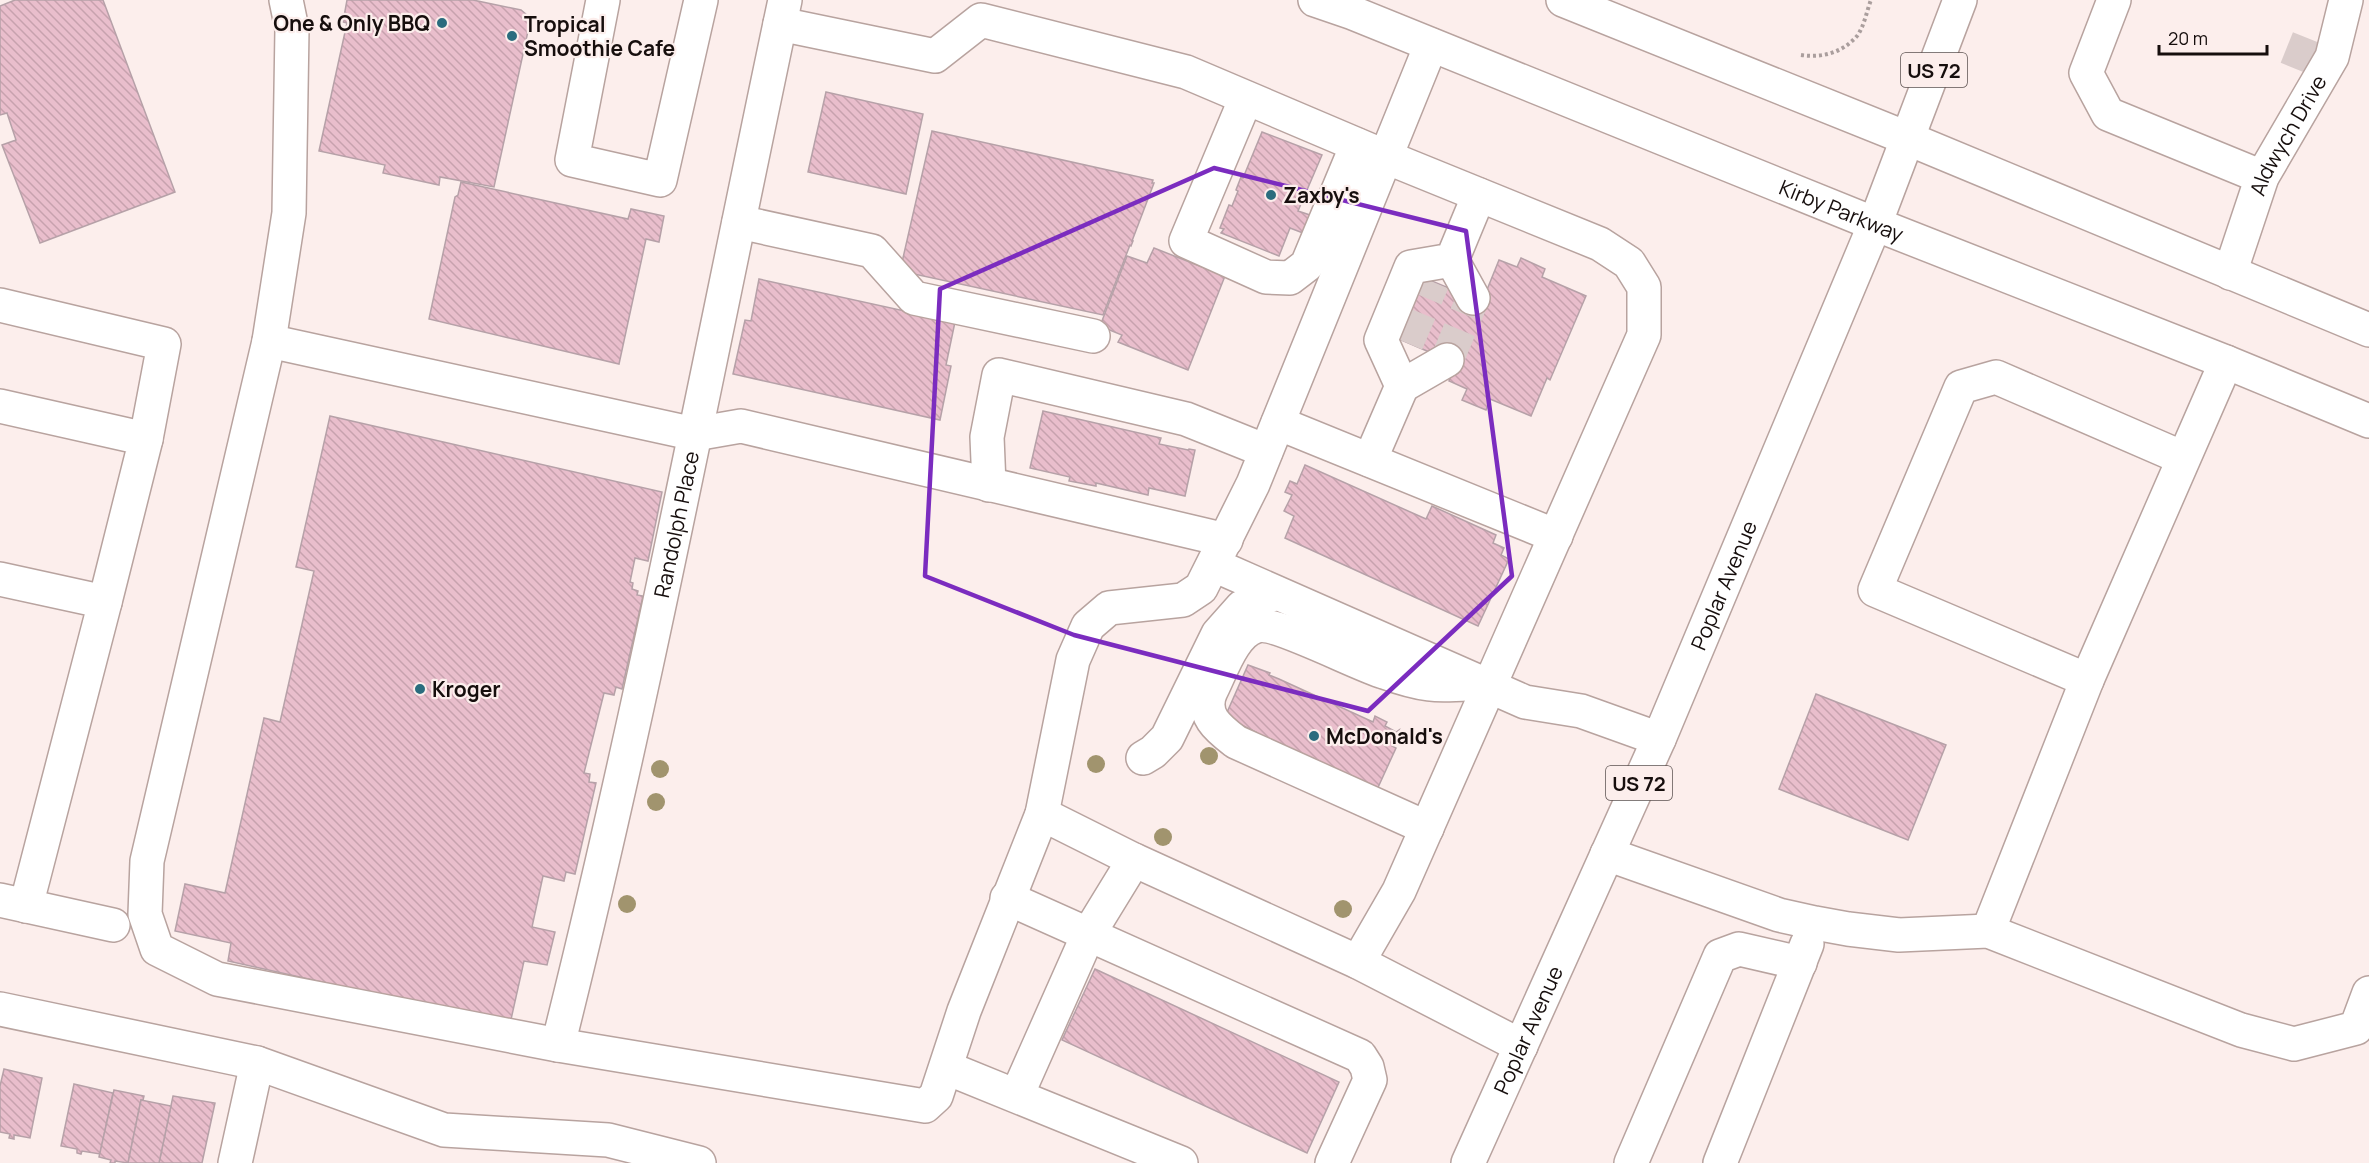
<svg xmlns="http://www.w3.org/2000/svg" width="2369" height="1163" font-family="Manrope,sans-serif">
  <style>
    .building { fill: url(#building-back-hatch); stroke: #b6a1a8; stroke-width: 1.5 }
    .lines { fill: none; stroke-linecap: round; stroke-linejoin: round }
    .minor-tunnel { stroke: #dacccb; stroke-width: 33; stroke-dasharray: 33 16; stroke-linecap: butt }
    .minor-casing { stroke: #b8a39f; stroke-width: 36 }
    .major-casing { stroke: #b8a39f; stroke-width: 36 }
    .path { stroke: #aa9e9d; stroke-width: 4; stroke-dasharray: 3 3; stroke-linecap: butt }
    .minor { stroke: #fff; stroke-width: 33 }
    .major { stroke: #fff; stroke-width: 33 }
    .tree { fill: #a1946e }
    .marked { fill: none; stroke: #7b2cbf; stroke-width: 4.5; stroke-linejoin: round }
    .poi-dot { fill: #2a6c7e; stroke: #fceeec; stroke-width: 2 }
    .labels { text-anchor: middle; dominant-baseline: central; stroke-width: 4.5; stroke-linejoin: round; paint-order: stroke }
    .shield { fill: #fceeec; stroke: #5b5150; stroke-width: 1.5 }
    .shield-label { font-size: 20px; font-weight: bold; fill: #160e0d }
    .poi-label { font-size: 21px; font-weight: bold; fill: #160e0d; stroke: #fceeec; text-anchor: start }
    .street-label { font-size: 21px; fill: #160e0d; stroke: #fceeec }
  </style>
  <defs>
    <pattern id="building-back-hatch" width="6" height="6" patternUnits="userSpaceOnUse" patternTransform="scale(1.5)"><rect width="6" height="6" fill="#e9becc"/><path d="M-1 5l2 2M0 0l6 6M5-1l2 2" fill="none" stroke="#c7a2ae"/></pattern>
  </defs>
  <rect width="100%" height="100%" fill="#fceeec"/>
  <g class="building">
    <path d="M15 0H103L175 192 40 243 2 145 16 140 7 113 0 115V6Z"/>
    <path d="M347 0H473L521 10 528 16 530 22 494 187 440 177 439 185 383 173 385 165 319 151 347 23 343 22Z"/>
    <path d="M826 92 923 114 906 194 808 172Z"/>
    <path d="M932 131 1153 180 1152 183H1154L1132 241H1133L1131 246 1130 245 1103 315 900 271Z"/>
    <path d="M1262 132 1322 155 1298 211 1310 215 1303 233 1290 228 1279 256 1221 233 1224 229 1220 228 1229 205 1232 206 1238 191 1236 190 1241 177 1243 178Z"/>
    <path d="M461 182 628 219 631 209 664 216 659 242 646 239 619 364 429 319 455 197 458 195Z"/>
    <path d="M1154 248 1225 276 1188 370 1118 342 1122 335 1100 326 1127 256 1147 263Z"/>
    <path d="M1521 258 1545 269 1542 277 1586 296 1550 380 1547 378 1531 416 1490 399 1486 410 1462 400 1467 389 1449 381 1457 364 1390 335 1415 274 1482 302 1499 260 1517 267Z"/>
    <path d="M759 279 955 322 946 365 951 366 940 420 733 374 745 320 751 321Z"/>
    <path d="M1043 411 1161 438 1159 444 1188 450 1189 449 1195 450 1185 496 1149 488 1148 495 1096 483V486L1069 481 1070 477 1030 468Z"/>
    <path d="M330 416 662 492 648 561 635 558 630 582 633 583 632 589 638 591 637 595 643 596 622 689 616 687 614 695 604 693 584 773 590 774 589 782 596 783 575 874 566 872 564 881 543 876 532 927 555 932 547 965 524 961 510 1024 228 961 231 943 175 931 185 884 225 893 264 718 280 722 314 571 296 567Z"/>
    <path d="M1305 465 1426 519 1432 506 1496 535 1493 543 1504 548 1501 555 1509 559 1478 626 1285 538 1294 516 1284 511 1292 495 1285 492 1290 481 1297 484Z"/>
    <path d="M1248 665 1270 673 1269 675 1279 679 1373 722 1375 716 1387 722 1385 726 1396 732 1399 730 1392 746 1396 748 1375 794 1253 739 1256 732 1225 717Z"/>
    <path d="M1816 694 1946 745 1908 840 1779 789Z"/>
    <path d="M1095 969 1339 1082 1307 1153 1062 1040Z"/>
    <path d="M4 1069 42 1078 30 1138 14 1135V1139L9 1138 10 1134 0 1132V1086Z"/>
    <path d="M74 1084 113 1093 100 1154 82 1151 81 1154 77 1153V1149L61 1146Z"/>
    <path d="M114 1090 144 1096 143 1100H141L128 1163 115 1161V1163H110L111 1160 99 1157Z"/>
    <path d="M173 1096 215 1103 202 1163H159Z"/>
    <path d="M141 1100 171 1106 159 1163H128Z"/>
  </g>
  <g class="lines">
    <g class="minor-tunnel">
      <path d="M2296 69 2312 29"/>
      <path d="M1407 343 1433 282"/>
      <path d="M1447 360 1473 298"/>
    </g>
    <defs>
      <g id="minor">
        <path d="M286 0 292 29 289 213 269 341 147 861 145 914 157 949 217 979 558 1045 925 1106 936 1096 964 1011 1042 814 1073 660 1088 626 1109 608 1183 600 1201 588 1253 484 1431 45"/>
        <path d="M603 0 572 160 660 180 701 0"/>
        <path d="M2114 0 2086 73 2108 114 2262 177"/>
        <path d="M780 24 935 56 981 20 1186 72 1386 157 1600 244 1629 263 1644 287V335L1399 891 1358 962"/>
        <path d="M1246 98 1186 241 1266 277 1290 278 1307 265 1357 145"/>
        <path d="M739 222 872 251 914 298 1093 336"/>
        <path d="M1452 260 1473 298"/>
        <path id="s1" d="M2230 273 2262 177 2332 57 2346 0"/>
        <path d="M0 305 164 344 146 439"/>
        <path d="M269 341 695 434 741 426 1226 540"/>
        <path d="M1402 386 1447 360"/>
        <path d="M0 406 146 439 105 602"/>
        <path d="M1278 423 1556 536"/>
        <path d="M1370 460 1402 386 1381 340 1411 267 1452 260 1479 195"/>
        <path d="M989 485 987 437 999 375 1186 419 1266 451"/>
        <path d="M1214 565 1525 702 1581 711 1659 739"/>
        <path d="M0 579 105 602 26 906"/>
        <path d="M2087 680 1875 590 1961 387 1996 377 2183 458"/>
        <path d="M1143 758 1153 752 1167 738 1218 634 1242 607 1276 593"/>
        <path d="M1042 814 1134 860 1358 962 1521 1046"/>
        <path d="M1427 828 1236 742C1219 729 1200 715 1211 691 1221 672 1233 632 1257 626 1276 621 1359 665 1384 672 1398 677 1414 682 1429 684 1445 686 1462 684 1479 683"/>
        <path d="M1607 854 1779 915 1815 923 1848 929 1899 935 1988 931 2241 1030 2294 1044 2356 1028 2369 993"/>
        <path d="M1007 898 1360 1056 1367 1067 1370 1080 1332 1163"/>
        <path d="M0 900 113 925"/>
        <path d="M1988 931 2087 680 2226 362"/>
        <path d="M0 1009 257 1063 444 1130 608 1140 699 1163"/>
        <path id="s2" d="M558 1045C645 699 711 349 785 0"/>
        <path d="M947 1068 1181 1163"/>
        <path d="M1017 1095 1088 935 1134 860"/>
        <path d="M235 1163 257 1063"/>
        <path d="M1631 1163 1720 956 1739 949 1800 963"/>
        <path d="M1720 1163 1807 944"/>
      </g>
      <g id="major">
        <path id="s3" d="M1315 0 1353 13 1875 224 2226 362 2369 421"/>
        <path d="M1563 0 1909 139 2369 330"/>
        <path id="s4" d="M1468 1163 1659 739 1875 224 1960 0"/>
      </g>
    </defs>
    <use href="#minor" class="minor-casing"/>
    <use href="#major" class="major-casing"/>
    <path class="path" d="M1801 55C1822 58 1842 53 1857 36 1864 27 1867 10 1871 0"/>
    <use href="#minor" class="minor"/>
    <use href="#major" class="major"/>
  </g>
  <g class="tree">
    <circle cx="1209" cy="756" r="9"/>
    <circle cx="1096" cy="764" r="9"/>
    <circle cx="660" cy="769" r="9"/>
    <circle cx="656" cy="802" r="9"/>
    <circle cx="1163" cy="837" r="9"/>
    <circle cx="627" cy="904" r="9"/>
    <circle cx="1343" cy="909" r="9"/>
  </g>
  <path class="marked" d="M1214 168 1466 231 1512 576 1368 711 1074 635 925 576 940 289Z"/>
  <g class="poi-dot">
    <circle cx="442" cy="23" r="6"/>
    <circle cx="512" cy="36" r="6"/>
    <circle cx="1271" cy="195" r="6"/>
    <circle cx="420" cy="689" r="6"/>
    <circle cx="1314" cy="736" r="6"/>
  </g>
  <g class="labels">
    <g class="shield">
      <rect x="1901" y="53" width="66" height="34" rx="4.5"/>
      <rect x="1606" y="766" width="66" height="34" rx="4.5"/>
    </g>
    <g class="shield-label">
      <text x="1934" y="70">US 72</text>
      <text x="1639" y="783">US 72</text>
    </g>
    <g class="poi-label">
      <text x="430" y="23" text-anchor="end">One &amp; Only BBQ</text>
      <text x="524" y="24">Tropical<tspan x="524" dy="24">Smoothie Cafe</tspan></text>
      <text x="1283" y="195">Zaxby's</text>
      <text x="432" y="689">Kroger</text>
      <text x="1326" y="736">McDonald's</text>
    </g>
    <g class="street-label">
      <text stroke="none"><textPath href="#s1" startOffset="150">Aldwych Drive</textPath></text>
      <text stroke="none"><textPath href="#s3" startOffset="567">Kirby Parkway</textPath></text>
      <text stroke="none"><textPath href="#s2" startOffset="534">Randolph Place</textPath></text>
      <text stroke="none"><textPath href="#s4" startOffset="632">Poplar Avenue</textPath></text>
      <text stroke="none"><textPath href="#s4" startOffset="146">Poplar Avenue</textPath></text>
    </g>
  </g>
  <path d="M2159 45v9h108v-9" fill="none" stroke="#160e0d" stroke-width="3"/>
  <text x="2168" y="45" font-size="18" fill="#160e0d" stroke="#fceeec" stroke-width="4.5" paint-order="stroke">20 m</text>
</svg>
